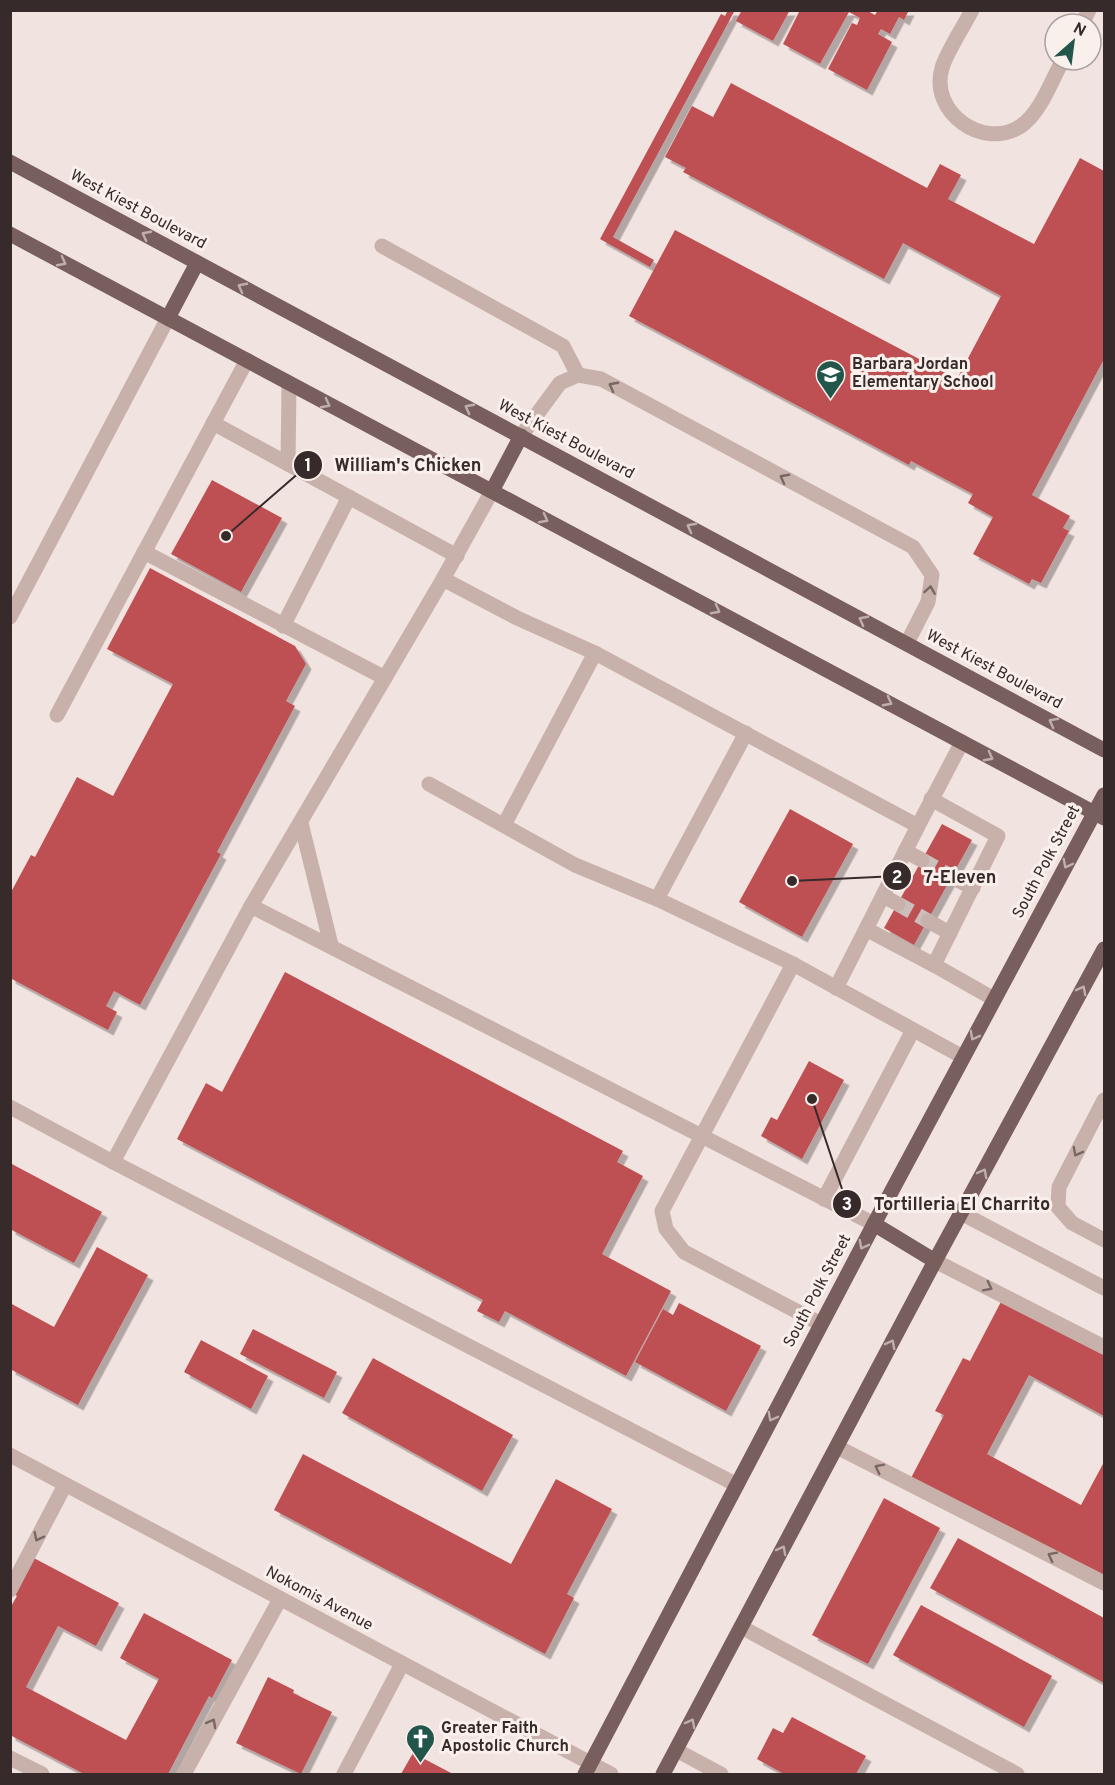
<svg xmlns="http://www.w3.org/2000/svg" width="1115" height="1785" font-family="Overpass,sans-serif">
  <style>
    .building { fill: #be5053; filter: url(#shadow) }
    .lines { fill: none; stroke-linecap: round; stroke-linejoin: round }
    .minor-tunnel { stroke: #ccbebb; stroke-width: 15; stroke-dasharray: 15 8; stroke-linecap: butt }
    .minor { stroke: #c9b1ab; stroke-width: 15 }
    .major { stroke: #785e5c; stroke-width: 15 }
    .oneway { stroke: #bfaeab }
    .oneway2 { stroke: #796764 }
    .labels { text-anchor: middle; dominant-baseline: central; stroke-width: 6; stroke-linejoin: round; paint-order: stroke }
    .street-label { font-size: 16px; fill: #372a2a; stroke: #f9efeb }
    .poi-label { font-size: 16px; font-weight: bold; fill: #372a2a; stroke: #f9efeb; text-anchor: start }
    .leader { fill: none; stroke: #372a2a; stroke-width: 2 }
    .callout-dot { fill: #372a2a; stroke: #f9efeb; stroke-width: 2 }
    .mark-label { font-size: 18px; text-anchor: middle; font-weight: bold; fill: #fff }
    .callout-label { font-size: 18px; text-anchor: middle; font-weight: bold; fill: #372a2a; stroke: #f9efeb; stroke-width: 6; stroke-linejoin: round; paint-order: stroke }
  </style>
  <defs>
    <filter id="shadow"><feDropShadow dx="5.5" dy="5.5" stdDeviation="0" flood-color="#0004"/></filter>
  </defs>
  <rect width="100%" height="100%" fill="#f1e3df"/>
  <g class="building">
    <path d="M728 10H735L613 237 654 260 650 267 600 239 721 14 725 16Z"/>
    <path d="M742 10H790L773 41 736 21Z"/>
    <path d="M800 10H866L875 15 878 10H909L904 20 899 17 890 34 881 29 878 34 892 42 867 90 828 69 852 23 857 25 860 18 849 12 820 64 783 44Z"/>
    <path d="M731 83 927 188 940 164 961 175 948 199 1034 244 1080 158 1104 171V359L1032 495 1070 516 1063 528 1069 531 1041 583 1032 579 1029 584 973 554 993 517 968 503 973 494 911 461 909 465 629 316 675 230 957 379 1001 296 903 243 884 279 683 172 686 168 665 157 692 106 713 117Z"/>
    <path d="M212 480 282 518 241 592 171 554Z"/>
    <path d="M150 568 295 646 306 664 286 701 295 706 217 852 221 854 140 1005 114 991 106 1006 117 1012 108 1030 10 978V894L31 855 35 857 77 777 113 796 173 684 107 649Z"/>
    <path d="M790 809 853 844 802 937 739 902Z"/>
    <path d="M942 824 972 840 914 945 884 928Z"/>
    <path d="M285 972 623 1151 617 1162 643 1176 602 1254 671 1291 626 1376 505 1311 499 1322 477 1311 483 1300 177 1139 206 1083 222 1092Z"/>
    <path d="M809 1061 844 1080 802 1159 761 1136 771 1117 777 1120Z"/>
    <path d="M10 1163 102 1212 74 1263 10 1229Z"/>
    <path d="M97 1247 148 1275 78 1405 10 1369V1303L54 1327Z"/>
    <path d="M1003 1298 1104 1352V1416L1029 1375 987 1454 1081 1505 1104 1462V1580L911 1478 944 1415 935 1411 963 1358 970 1361Z"/>
    <path d="M679 1303 761 1346 726 1411 635 1362 663 1309 673 1315Z"/>
    <path d="M253 1329 337 1372 324 1398 240 1354Z"/>
    <path d="M201 1340 268 1376 251 1409 184 1372Z"/>
    <path d="M373 1358 513 1435 482 1491 342 1413Z"/>
    <path d="M303 1454 511 1564 556 1479 612 1509 567 1594 574 1598 545 1654 274 1510Z"/>
    <path d="M884 1498 940 1528 868 1664 812 1635Z"/>
    <path d="M958 1538 1104 1618V1683L930 1588Z"/>
    <path d="M30 1556 119 1603 96 1646 58 1626 26 1687 126 1740 159 1679 120 1658 144 1613 232 1660 212 1698 209 1696 168 1774H84L10 1735V1608L17 1596 11 1592Z"/>
    <path d="M921 1605 1052 1676 1024 1727 893 1655Z"/>
    <path d="M268 1677 294 1690 293 1693 332 1712 301 1774 236 1743Z"/>
    <path d="M792 1717 866 1756 856 1774H784L757 1759 773 1728 783 1733Z"/>
    <path d="M413 1753 453 1774H401Z"/>
  </g>
  <g class="lines">
    <g class="minor-tunnel">
      <path d="M922 860 952 877"/>
      <path d="M898 904 928 921"/>
    </g>
    <g class="minor">
      <path d="M972 10C964 26 946 53 942 68 929 112 983 151 1021 126 1041 112 1051 81 1063 60"/>
      <path d="M1082 24 1089 10"/>
      <path d="M382 246 563 346 578 375"/>
      <path d="M213 423 457 556"/>
      <path d="M521 436 560 383 578 375 601 379 913 547 932 575 928 602 907 643"/>
      <path d="M288 464 289 384"/>
      <path d="M492 491 443 579 251 906 874 1224"/>
      <path d="M144 552 385 678"/>
      <path d="M443 579 517 618 595 653 918 826 962 742"/>
      <path d="M10 617 168 318"/>
      <path d="M283 626 349 497"/>
      <path d="M57 715 247 360"/>
      <path d="M746 733 657 899 793 964 963 1057"/>
      <path d="M429 784 575 865 657 899"/>
      <path d="M931 799 998 836 934 965 994 999"/>
      <path d="M301 823 331 945"/>
      <path d="M504 825 595 653"/>
      <path d="M918 826 866 929 934 965"/>
      <path d="M905 851 922 860"/>
      <path d="M952 877 973 888"/>
      <path d="M883 896 898 904"/>
      <path d="M928 921 950 933"/>
      <path d="M793 964 662 1211 666 1229 684 1252 821 1324"/>
      <path d="M836 988 866 929"/>
      <path d="M1104 1100 1059 1187 1058 1207 1072 1223 1104 1240"/>
      <path d="M10 1107 113 1162 737 1485"/>
      <path d="M113 1162 251 906"/>
      <path d="M824 1199 913 1030"/>
      <path d="M961 1213 1104 1288"/>
      <path d="M935 1261 1104 1347"/>
      <path d="M837 1447 1104 1583"/>
      <path d="M10 1455 611 1774"/>
      <path d="M10 1590 65 1485"/>
      <path d="M741 1627 1017 1774"/>
      <path d="M676 1750 721 1774"/>
      <path d="M10 1758 42 1774"/>
      <path d="M184 1774 280 1599"/>
      <path d="M344 1774 402 1664"/>
    </g>
    <g class="major">
      <path d="M10 162 1104 750"/>
      <path d="M10 234 1104 818"/>
      <path d="M168 318 197 263"/>
      <path d="M492 491 521 436"/>
      <path d="M874 1224 935 1261"/>
      <path d="M585 1774 874 1224 1104 795"/>
      <path d="M663 1774 935 1261 1104 949"/>
    </g>
  </g>
  <defs><path id="oneway-chevron" d="M-2-3.5L2.5 0L-2 3.5" fill="none" stroke-width="1.6" stroke-linecap="round" stroke-linejoin="round" transform="scale(1.5)"/></defs>
  <g class="oneway">
    <use href="#oneway-chevron" transform="translate(146 235) rotate(-152)"/>
    <use href="#oneway-chevron" transform="translate(62 262) rotate(28)"/>
    <use href="#oneway-chevron" transform="translate(242 287) rotate(-152)"/>
    <use href="#oneway-chevron" transform="translate(326 404) rotate(28)"/>
    <use href="#oneway-chevron" transform="translate(469 408) rotate(-152)"/>
    <use href="#oneway-chevron" transform="translate(544 519) rotate(28)"/>
    <use href="#oneway-chevron" transform="translate(691 527) rotate(-152)"/>
    <use href="#oneway-chevron" transform="translate(716 610) rotate(28)"/>
    <use href="#oneway-chevron" transform="translate(863 620) rotate(-152)"/>
    <use href="#oneway-chevron" transform="translate(888 702) rotate(28)"/>
    <use href="#oneway-chevron" transform="translate(1053 722) rotate(-152)"/>
    <use href="#oneway-chevron" transform="translate(989 757) rotate(28)"/>
    <use href="#oneway-chevron" transform="translate(1067 864) rotate(118)"/>
    <use href="#oneway-chevron" transform="translate(1082 990) rotate(-62)"/>
    <use href="#oneway-chevron" transform="translate(974 1036) rotate(119)"/>
    <use href="#oneway-chevron" transform="translate(983 1173) rotate(-62)"/>
    <use href="#oneway-chevron" transform="translate(863 1245) rotate(118)"/>
    <use href="#oneway-chevron" transform="translate(891 1344) rotate(-62)"/>
    <use href="#oneway-chevron" transform="translate(772 1417) rotate(118)"/>
    <use href="#oneway-chevron" transform="translate(782 1550) rotate(-62)"/>
    <use href="#oneway-chevron" transform="translate(691 1723) rotate(-62)"/>
  </g>
  <g class="oneway2">
    <use href="#oneway-chevron" transform="translate(613 386) rotate(-152)"/>
    <use href="#oneway-chevron" transform="translate(784 478) rotate(-152)"/>
    <use href="#oneway-chevron" transform="translate(930 590) rotate(-81)"/>
    <use href="#oneway-chevron" transform="translate(1077 1152) rotate(118)"/>
    <use href="#oneway-chevron" transform="translate(988 1287) rotate(27)"/>
    <use href="#oneway-chevron" transform="translate(879 1468) rotate(-153)"/>
    <use href="#oneway-chevron" transform="translate(38 1537) rotate(117)"/>
    <use href="#oneway-chevron" transform="translate(1052 1556) rotate(-153)"/>
    <use href="#oneway-chevron" transform="translate(212 1723) rotate(-61)"/>
  </g>
  <defs>
    <symbol id="school-pin" viewBox="-11 -11 22 30"><path d="M0 17L-7.5 6A9.5 9.5 0 1 1 7.5 6Z" fill="#22564b" stroke="#f9efeb"/><path d="M0-5L7-2L0 1L-7-2ZM-4 1L0 2.5L4 1V4Q0 6-4 4Z" fill="#fff"/></symbol>
    <symbol id="church-pin" viewBox="-11 -11 22 30"><path d="M0 17L-7.5 6A9.5 9.5 0 1 1 7.5 6Z" fill="#22564b" stroke="#f9efeb"/><path d="M-1.2-6h2.4v3.5h3.3v2.4h-3.3V6h-2.4V-.1h-3.3v-2.4h3.3Z" fill="#fff"/></symbol>
  </defs>
  <g fill-rule="evenodd">
    <use href="#school-pin" x="814" y="358" width="33" height="45"/>
    <use href="#church-pin" x="404" y="1722" width="33" height="45"/>
  </g>
  <g class="labels">
    <g class="street-label">
      <text transform="translate(138 210) rotate(28)">West Kiest Boulevard</text>
      <text transform="translate(566 440) rotate(28)">West Kiest Boulevard</text>
      <text transform="translate(994 670) rotate(28)">West Kiest Boulevard</text>
      <text transform="translate(1047 862) rotate(-62)">South Polk Street</text>
      <text transform="translate(818 1291) rotate(-62)">South Polk Street</text>
      <text transform="translate(319 1599) rotate(28)">Nokomis Avenue</text>
    </g>
    <g class="poi-label">
      <text x="852" y="365">Barbara Jordan<tspan x="852" dy="18">Elementary School</tspan></text>
      <text x="441" y="1729">Greater Faith<tspan x="441" dy="18">Apostolic Church</tspan></text>
    </g>
  </g>
  <path class="leader" d="M226 536L308 465M792 881L897 876M812 1099L847 1204"/>
  <g class="callout-dot">
    <circle cx="226" cy="536" r="6"/>
    <circle cx="792" cy="881" r="6"/>
    <circle cx="812" cy="1099" r="6"/>
    <circle cx="308" cy="465" r="15"/>
    <circle cx="897" cy="876" r="15"/>
    <circle cx="847" cy="1204" r="15"/>
  </g>
  <g class="mark-label">
    <text x="308" y="471">1</text>
    <text x="897" y="883">2</text>
    <text x="847" y="1210">3</text>
  </g>
  <g class="callout-label">
    <text x="408" y="471">William's Chicken</text>
    <text x="960" y="883">7-Eleven</text>
    <text x="962" y="1210">Tortilleria El Charrito</text>
  </g>
  <rect width="1115" height="1785" fill="none" stroke="#372a2a" stroke-width="24"/>
  <g transform="translate(1073 42) rotate(28)"><circle r="28" fill="#f9efeb" stroke="#aba09e" stroke-width="1.5"/>
  <path d="M0-4.5L10 22L0 15L-10 22Z" fill="#22564b"/>
  <text y="-9" font-size="16" font-weight="bold" text-anchor="middle" fill="#372a2a">N</text>
  </g>
</svg>
